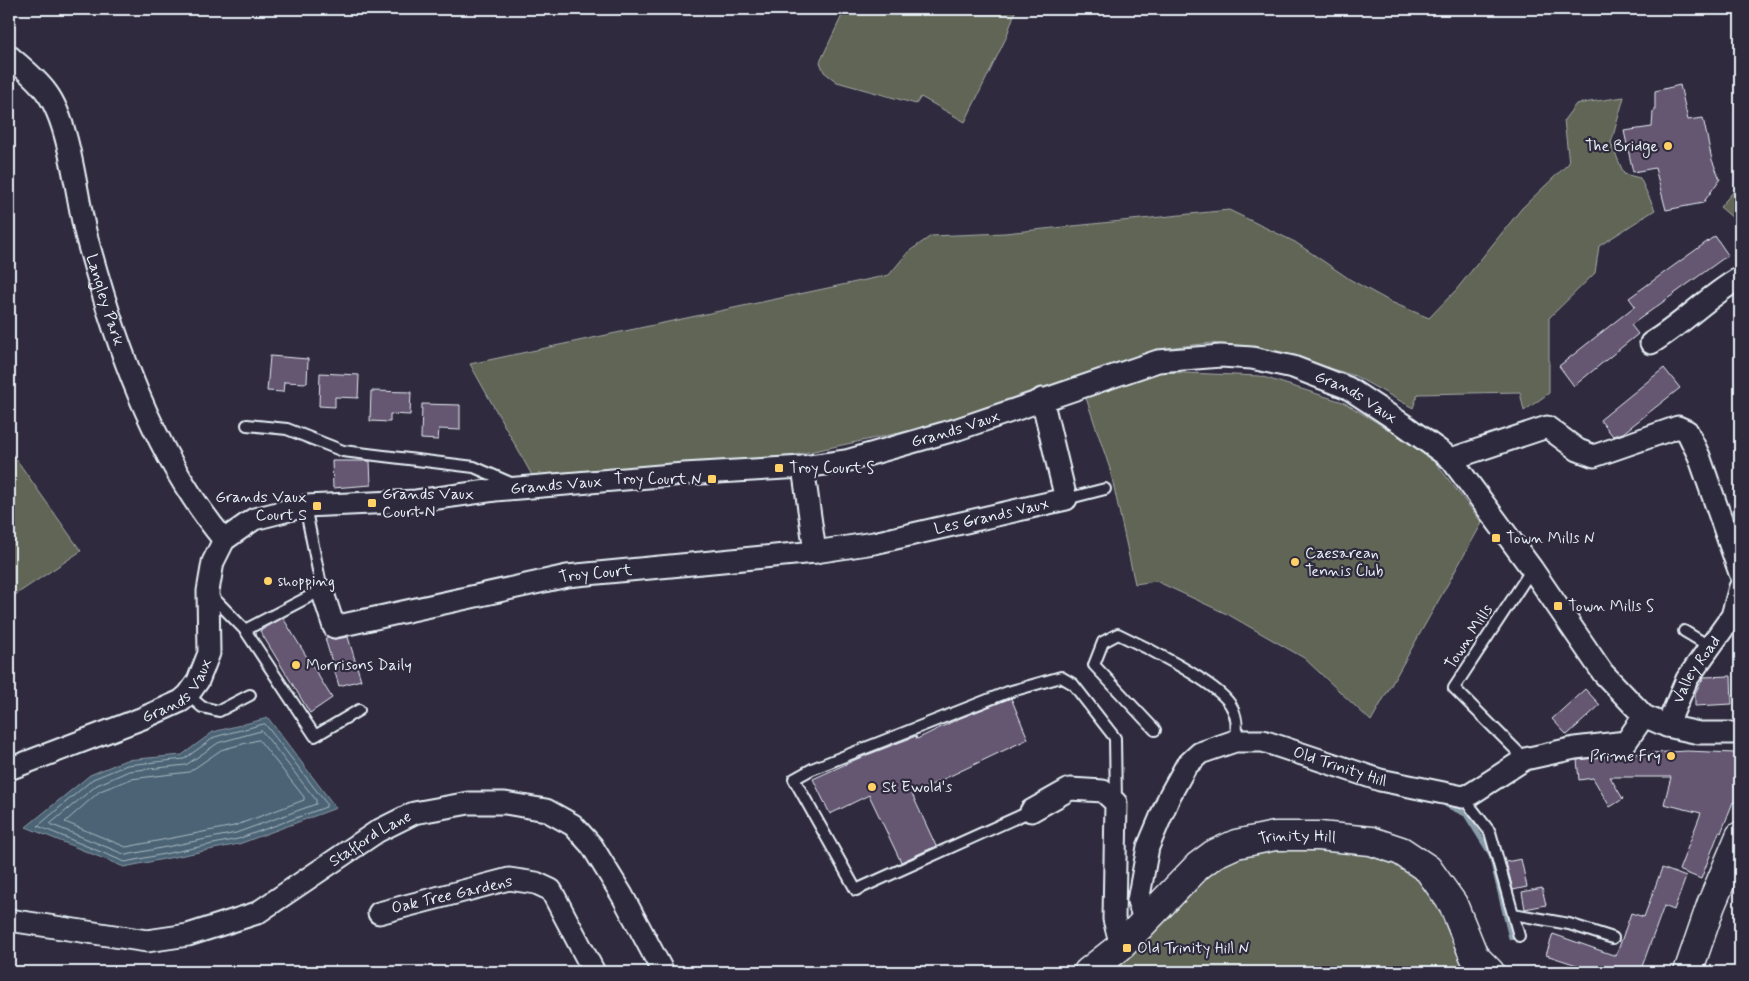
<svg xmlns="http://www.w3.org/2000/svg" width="1749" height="981" font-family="Mynerve,sans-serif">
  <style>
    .green { fill: #616557; stroke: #a4aba8 }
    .water { fill: #4b6474; stroke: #8a9ca9 }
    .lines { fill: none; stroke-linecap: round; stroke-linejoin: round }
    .shore { stroke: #a9b9c3; stroke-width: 1 }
    .stream { stroke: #8a9ca9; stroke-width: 5.5 }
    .building { fill: #655671; stroke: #e8f1f8 }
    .lane-casing { stroke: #e8f1f8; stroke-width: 14 }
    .street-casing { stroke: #e8f1f8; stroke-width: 25 }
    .primary-casing { stroke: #e8f1f8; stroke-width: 31 }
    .lane { stroke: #2f2a3d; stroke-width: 10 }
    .street { stroke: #2f2a3d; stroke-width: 21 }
    .primary { stroke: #2f2a3d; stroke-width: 28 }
    .poi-dot { fill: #ffd166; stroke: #2f2a3d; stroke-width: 2 }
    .labels { text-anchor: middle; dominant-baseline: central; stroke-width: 4.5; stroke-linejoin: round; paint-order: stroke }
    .poi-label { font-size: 16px; fill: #e8f1f8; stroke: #2f2a3d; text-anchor: start }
    .street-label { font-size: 16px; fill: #e8f1f8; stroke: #2f2a3d }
  </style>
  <rect width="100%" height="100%" fill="#2f2a3d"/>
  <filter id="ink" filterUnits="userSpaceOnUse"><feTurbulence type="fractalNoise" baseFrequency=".02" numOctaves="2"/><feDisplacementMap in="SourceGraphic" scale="10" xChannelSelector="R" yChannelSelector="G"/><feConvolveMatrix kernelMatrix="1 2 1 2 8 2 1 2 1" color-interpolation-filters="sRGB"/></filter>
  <g filter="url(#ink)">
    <g class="green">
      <path d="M845 9H1016L1006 38 965 122 921 97 916 104 837 82 824 72 820 62Z"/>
      <path d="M1624 97 1611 143 1624 174 1640 178 1655 210 1599 246 1595 273 1549 318V393L1524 411 1520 392 1418 394 1413 408 1355 376 1285 354 1212 343 1166 348 923 428 790 456 533 477 470 364 889 275 908 252 931 236 1005 233 1229 210 1295 242 1351 280 1391 302 1429 318 1456 290 1522 208 1569 163 1564 120 1576 104Z"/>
      <path d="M1740 184V224L1720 207Z"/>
      <path d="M1161 372 1260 376 1343 402 1391 431 1435 462 1482 523 1371 721 1304 658 1229 615 1156 581 1135 584 1110 469 1086 398Z"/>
      <path d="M9 449 81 551 9 599Z"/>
      <path d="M1279 845 1378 853 1420 878 1441 902 1474 972H1105L1216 861Z"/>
    </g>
    <path class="water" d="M268 718 336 808 239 844 124 867 26 827 90 775 126 760 182 755 213 732Z"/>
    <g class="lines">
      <g class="shore">
        <path d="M265 724 326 803V807L238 839 125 862 38 826 93 779 127 765 184 759 215 737Z"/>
        <path d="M262 731 316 800V804L236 833 126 855 50 824 97 785 129 771 186 765 218 743Z"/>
        <path d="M259 740 304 797V800L234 826 126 847 65 822 100 791 131 779 189 772 221 750Z"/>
      </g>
      <path class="stream" d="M1447 805 1466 814 1491 854 1511 937"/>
    </g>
    <g class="building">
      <path d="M1680 85 1688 120 1703 118 1712 160 1720 179 1703 203 1666 210 1655 168 1633 172 1624 131 1652 127 1653 112 1655 111V91Z"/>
      <path d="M1715 236 1728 255 1631 325 1638 334 1574 386 1559 366 1635 306 1629 298Z"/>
      <path d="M270 356 308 359 307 383 284 382 283 392 267 391Z"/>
      <path d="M1664 368 1680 388 1623 433 1613 436 1600 420Z"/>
      <path d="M320 373 359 375 358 398 335 397V407L319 406Z"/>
      <path d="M371 391 411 392 410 415 390 414V422L370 421Z"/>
      <path d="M422 404 460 405V430L439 429 438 440 421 439Z"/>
      <path d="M332 461H370L371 485 333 488Z"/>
      <path d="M283 618 332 698 310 713 260 631Z"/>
      <path d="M348 637 361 680 339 686 325 638 336 639Z"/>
      <path d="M1731 676 1732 704 1695 706V693L1704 677Z"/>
      <path d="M1585 689 1600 705 1567 735 1552 719Z"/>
      <path d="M1011 698 1028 739 912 794 936 846 901 862 869 795 830 814 813 779 857 759 916 736 917 739 958 719Z"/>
      <path d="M1687 751 1734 753 1740 763V791L1736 803 1733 802 1721 833 1719 832 1701 879 1679 870 1701 813 1664 804 1671 777H1610L1623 799 1610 807 1593 778 1579 780 1577 760 1630 754Z"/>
      <path d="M1521 859 1527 887 1513 890 1506 862Z"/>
      <path d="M1662 868 1686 877 1674 910 1664 906 1640 972H1584L1586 968 1546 955 1553 934 1616 956 1631 913 1644 917Z"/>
      <path d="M1542 888 1546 905 1525 909 1522 892Z"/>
    </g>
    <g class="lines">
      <defs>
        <g id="lane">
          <path d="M247 425 287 429 343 451 474 467 513 484"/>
          <path d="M1066 499 1105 489"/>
          <path d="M209 593 245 630 315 736 359 710"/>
          <path d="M245 630 322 590 305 506"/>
          <path d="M1684 631 1709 646"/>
          <path d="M188 695 202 707 219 711 250 695"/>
          <path d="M1155 730 1094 665 1103 642 1118 634C1144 646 1216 682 1230 704 1237 715 1238 729 1235 741"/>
          <path d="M1525 759 1454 688 1532 569"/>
          <path d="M1463 797 1490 832 1513 914 1569 924 1613 938"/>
          <path d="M1031 811 856 890 794 779 812 769 1008 692 1061 677 1073 684 1115 738 1116 802"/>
          <path d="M1513 914 1519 936"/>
        </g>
        <g id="street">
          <path id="s1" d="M9 56C22 67 37 79 47 93 70 124 76 195 86 235 115 342 152 453 224 540"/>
          <path d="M1651 343C1683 324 1708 296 1740 278"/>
          <path d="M1451 459 1547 427 1578 450 1594 456 1678 427 1687 431 1699 456 1740 573"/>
          <path id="s2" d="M815 552 874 543 1066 499 1042 399"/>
          <path id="s3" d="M322 590 334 627 567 576 815 552 803 467"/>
          <path id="s4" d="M1667 726 1687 679 1732 616 1740 587"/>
          <path id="s5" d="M9 769 143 718 181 701 188 695 198 681 209 653 208 591 213 562 224 540 254 519 305 506 416 501 495 490 684 474 803 467 846 461 958 429 1158 361 1221 356 1252 358 1293 367 1348 388 1404 425 1451 459 1532 569 1603 673 1644 716 1667 726 1699 733H1740"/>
          <path d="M1031 811 1070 789 1103 791 1116 803 1114 919 1121 946"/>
          <path d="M379 913 509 879 536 883 551 890 594 972"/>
          <path id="s6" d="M9 920 147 941 188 935 257 913 378 831 414 813 469 803H505L546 810 573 825 592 846 622 895 663 972"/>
          <path id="s7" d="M1145 922 1138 901 1148 847 1170 795 1186 766 1200 753 1235 741H1263L1380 780 1463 797 1471 794 1525 759 1575 748 1626 742 1644 716"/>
        </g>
        <g id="primary">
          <path id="s8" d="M1088 972 1121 946 1198 866 1214 854 1236 844 1275 836H1319L1371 841 1401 851 1428 869 1453 904 1474 956 1490 972"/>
          <path d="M1688 972 1711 905 1740 836"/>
        </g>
      </defs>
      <use href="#lane" class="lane-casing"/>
      <use href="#street" class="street-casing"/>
      <use href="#primary" class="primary-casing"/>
      <use href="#lane" class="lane"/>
      <use href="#street" class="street"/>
      <use href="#primary" class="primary"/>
    </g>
  </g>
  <g class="poi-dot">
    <circle cx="1668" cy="146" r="5"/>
    <rect x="774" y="463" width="10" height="10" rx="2.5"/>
    <rect x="707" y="474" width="10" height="10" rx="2.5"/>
    <rect x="367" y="498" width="10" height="10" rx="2.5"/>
    <rect x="312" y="501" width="10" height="10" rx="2.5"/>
    <rect x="1491" y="533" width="10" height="10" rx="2.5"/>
    <circle cx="1295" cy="562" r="5"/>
    <circle cx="268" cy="581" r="5"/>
    <rect x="1553" y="601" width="10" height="10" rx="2.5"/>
    <circle cx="296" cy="665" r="5"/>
    <circle cx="1671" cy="756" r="5"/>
    <circle cx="872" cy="787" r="5"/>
    <rect x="1122" y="943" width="10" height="10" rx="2.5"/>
  </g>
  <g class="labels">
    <g class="poi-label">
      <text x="1658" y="146" text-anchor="end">The Bridge</text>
      <text x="789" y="468">Troy Court S</text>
      <text x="702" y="479" text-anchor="end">Troy Court N</text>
      <text x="382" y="494">Grands Vaux<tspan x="382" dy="18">Court N</tspan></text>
      <text x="307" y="497" text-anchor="end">Grands Vaux<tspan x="307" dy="18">Court S</tspan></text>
      <text x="1506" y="538">Town Mills N</text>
      <text x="1305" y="553">Caesarean<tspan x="1305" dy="18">Tennis Club</tspan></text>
      <text x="278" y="581">shopping</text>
      <text x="1568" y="606">Town Mills S</text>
      <text x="306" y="665">Morrisons Daily</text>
      <text x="1661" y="756" text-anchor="end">Prime Fry</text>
      <text x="882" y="787">St Ewold's</text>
      <text x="1137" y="948">Old Trinity Hill N</text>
    </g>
    <g class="street-label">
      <text stroke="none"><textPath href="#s1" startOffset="269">Langley Park</textPath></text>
      <text stroke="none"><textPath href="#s5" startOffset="1524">Grands Vaux</textPath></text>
      <text stroke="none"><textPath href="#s5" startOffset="1104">Grands Vaux</textPath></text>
      <text stroke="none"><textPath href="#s5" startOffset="699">Grands Vaux</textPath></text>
      <text stroke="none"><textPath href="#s2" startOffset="180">Les Grands Vaux</textPath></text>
      <text stroke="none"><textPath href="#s3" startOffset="306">Troy Court</textPath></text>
      <text transform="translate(1469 637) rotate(-57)">Town Mills</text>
      <text stroke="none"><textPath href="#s4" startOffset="64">Valley Road</textPath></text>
      <text stroke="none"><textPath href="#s5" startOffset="189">Grands Vaux</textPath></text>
      <text stroke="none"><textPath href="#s7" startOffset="332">Old Trinity Hill</textPath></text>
      <text stroke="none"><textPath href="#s6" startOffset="389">Stafford Lane</textPath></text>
      <text stroke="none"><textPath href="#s8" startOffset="259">Trinity Hill</textPath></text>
      <text transform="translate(452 895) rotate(-13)">Oak Tree Gardens</text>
    </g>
  </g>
  <rect width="1749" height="981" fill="none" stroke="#2f2a3d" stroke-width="30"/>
  <rect x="15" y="15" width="1719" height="951" fill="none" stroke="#e8f1f8" stroke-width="2" filter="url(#ink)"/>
</svg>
